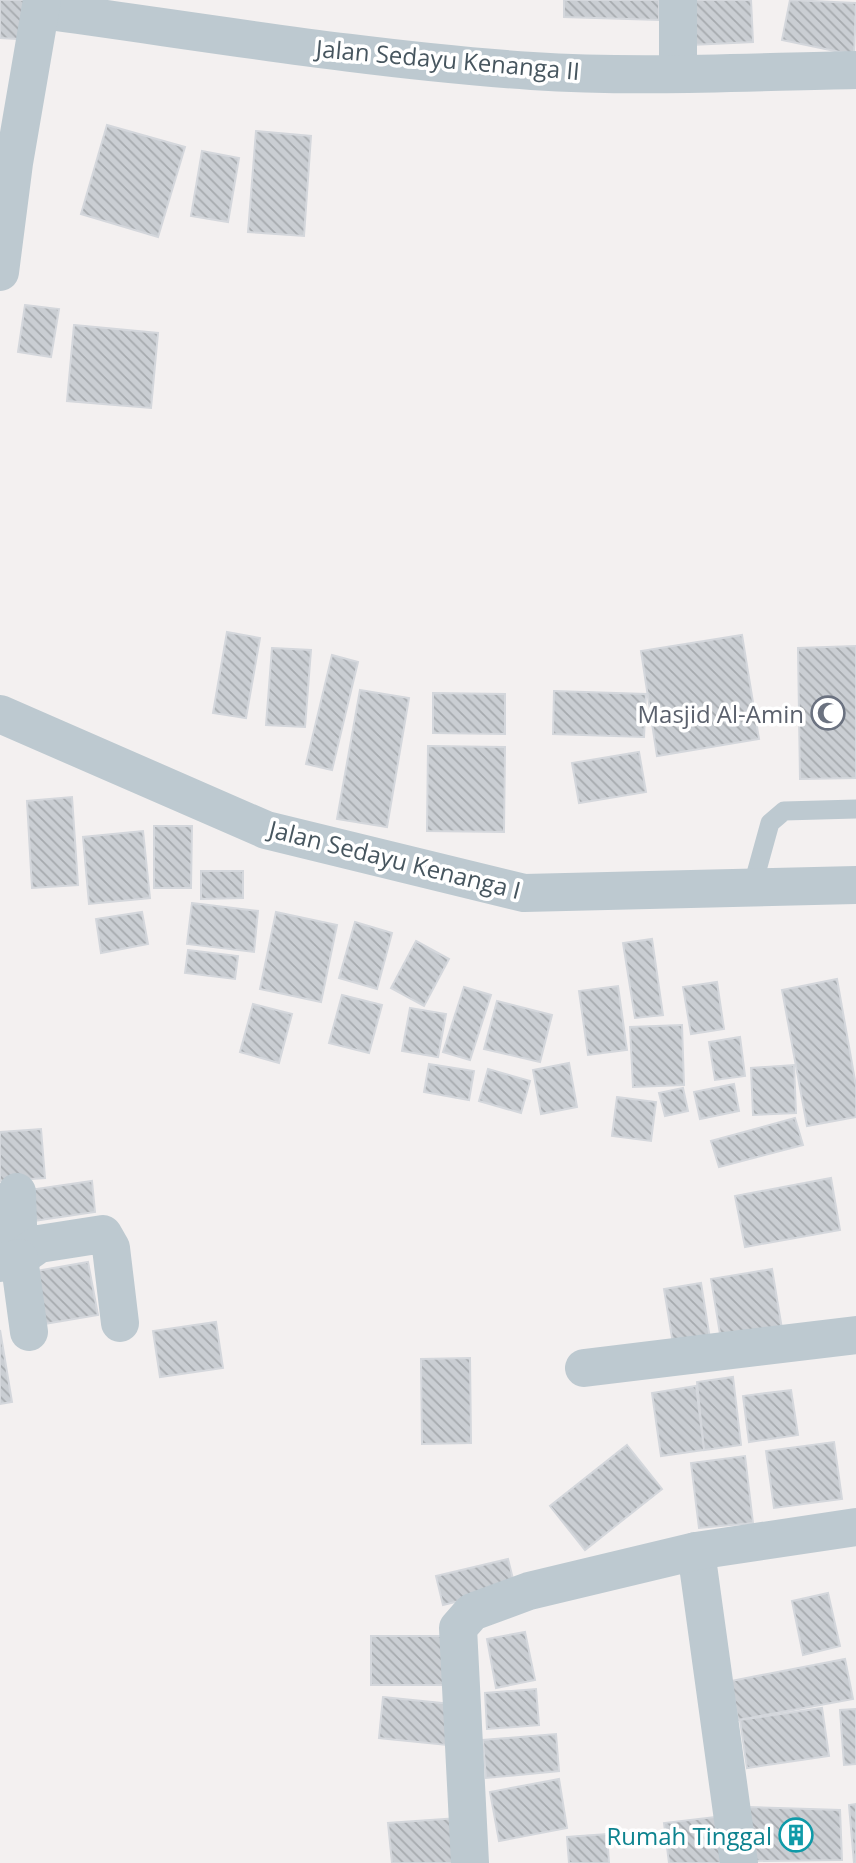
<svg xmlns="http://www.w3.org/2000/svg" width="856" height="1863" font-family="'Open Sans',sans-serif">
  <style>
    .building { fill: url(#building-back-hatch); stroke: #d4d7dc; stroke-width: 2 }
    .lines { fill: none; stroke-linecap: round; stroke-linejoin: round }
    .lane { stroke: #bdc9d0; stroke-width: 19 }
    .street { stroke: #bdc9d0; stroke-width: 38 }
    .labels { text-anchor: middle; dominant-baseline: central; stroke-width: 7; stroke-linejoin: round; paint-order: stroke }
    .street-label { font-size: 24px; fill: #47565f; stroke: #fff }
    .worship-label { font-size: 24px; fill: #5b616d; stroke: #fff; text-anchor: end }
    .culture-label { font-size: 24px; fill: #0d838f; stroke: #fff; text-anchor: end }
  </style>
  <defs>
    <pattern id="building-back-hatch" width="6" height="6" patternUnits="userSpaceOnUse" patternTransform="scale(1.75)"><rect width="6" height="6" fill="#caced3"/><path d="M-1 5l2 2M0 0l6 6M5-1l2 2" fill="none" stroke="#a6aaae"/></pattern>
  </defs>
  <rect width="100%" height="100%" fill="#f3f0f0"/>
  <g class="building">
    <path d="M0 0H37L34 40 0 38Z"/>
    <path d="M564 0H659V20L564 17Z"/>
    <path d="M689 0H751L753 42 691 45Z"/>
    <path d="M790 0 856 3 854 55 782 40Z"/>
    <path d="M107 125 185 147 158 237 81 214Z"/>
    <path d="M256 131 311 136 304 236 248 232Z"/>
    <path d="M202 151 239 158 228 222 191 216Z"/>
    <path d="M25 305 59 309 51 357 18 352Z"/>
    <path d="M74 325 158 333 151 408 67 401Z"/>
    <path d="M227 632 260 638 246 718 213 713Z"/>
    <path d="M742 635 759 739 657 756 641 651Z"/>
    <path d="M856 646V778L800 779 798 648Z"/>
    <path d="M272 648 311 650 305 727 266 725Z"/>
    <path d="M332 655 358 662 332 770 306 764Z"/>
    <path d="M360 690 409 698 387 827 337 819Z"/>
    <path d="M554 691 646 694 644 737 553 734Z"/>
    <path d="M433 693 505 694V734L433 733Z"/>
    <path d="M428 746 505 747 504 832 427 831Z"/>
    <path d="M639 752 646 792 579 803 572 763Z"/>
    <path d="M72 797 78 885 32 888 27 801Z"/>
    <path d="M154 826H192L191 888H154Z"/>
    <path d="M143 831 150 898 89 904 83 837Z"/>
    <path d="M201 871H243V898L201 899Z"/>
    <path d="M192 903 258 911 254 952 187 944Z"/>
    <path d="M142 912 148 944 101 953 96 919Z"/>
    <path d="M276 912 337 925 321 1002 260 989Z"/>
    <path d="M355 922 392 933 377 989 339 978Z"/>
    <path d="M652 939 663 1015 635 1018 623 943Z"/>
    <path d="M416 941 449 959 424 1006 391 988Z"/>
    <path d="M188 950 238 956 235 979 185 973Z"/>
    <path d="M837 979 856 1086V1117L807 1126 782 990Z"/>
    <path d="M717 982 724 1029 691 1034 683 987Z"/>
    <path d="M618 986 627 1050 588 1055 579 991Z"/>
    <path d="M464 987 491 995 470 1060 443 1052Z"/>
    <path d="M342 995 382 1005 369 1053 329 1043Z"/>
    <path d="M497 1001 552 1015 540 1062 484 1049Z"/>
    <path d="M253 1004 292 1014 279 1063 240 1052Z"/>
    <path d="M410 1008 446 1014 438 1057 402 1051Z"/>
    <path d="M682 1025 684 1085 633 1087 630 1027Z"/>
    <path d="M740 1037 745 1076 715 1080 709 1042Z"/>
    <path d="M569 1063 577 1107 541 1114 533 1070Z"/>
    <path d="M429 1064 474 1071 469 1100 424 1092Z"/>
    <path d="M794 1065 796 1113 753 1115 751 1068Z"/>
    <path d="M488 1069 530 1081 521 1113 479 1101Z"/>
    <path d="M734 1084 739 1111 700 1119 694 1092Z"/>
    <path d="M683 1088 688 1111 665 1116 659 1093Z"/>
    <path d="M617 1097 656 1102 651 1141 612 1136Z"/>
    <path d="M795 1118 803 1145 719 1167 711 1141Z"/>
    <path d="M41 1129 45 1178 0 1181V1132Z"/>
    <path d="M831 1178 840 1230 745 1247 735 1196Z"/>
    <path d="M92 1181 95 1212 33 1221 29 1190Z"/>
    <path d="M88 1262 98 1315 44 1324 36 1271Z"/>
    <path d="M772 1269 784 1341 723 1352 711 1279Z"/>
    <path d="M701 1283 711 1345 674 1350 664 1289Z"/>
    <path d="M216 1322 223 1368 160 1377 153 1331Z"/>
    <path d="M0 1330 12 1402 0 1404Z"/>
    <path d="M470 1358 471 1443 422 1444 421 1359Z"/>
    <path d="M733 1377 741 1445 704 1450 697 1382Z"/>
    <path d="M696 1386 704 1450 661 1456 652 1393Z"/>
    <path d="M791 1390 798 1435 749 1442 743 1396Z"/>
    <path d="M834 1442 842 1499 774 1508 766 1451Z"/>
    <path d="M627 1445 662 1489 585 1550 550 1506Z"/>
    <path d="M745 1456 753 1523 699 1528 691 1463Z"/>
    <path d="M508 1559 515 1587 443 1605 436 1576Z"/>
    <path d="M828 1593 840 1646 803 1655 792 1601Z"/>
    <path d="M525 1632 535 1680 496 1688 487 1639Z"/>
    <rect x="371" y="1636" width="76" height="49"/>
    <path d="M845 1659 853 1699 738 1720 731 1681Z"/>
    <path d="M536 1689 539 1725 487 1729 485 1693Z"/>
    <path d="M383 1697 451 1704 447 1745 379 1738Z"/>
    <path d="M822 1708 829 1756 747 1768 740 1720Z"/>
    <path d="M856 1709V1764L844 1765 840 1710Z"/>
    <path d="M556 1734 559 1771 486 1778 483 1740Z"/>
    <path d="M559 1779 567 1828 499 1841 490 1792Z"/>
    <path d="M856 1804V1863H854L849 1805Z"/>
    <path d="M748 1807 840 1810 842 1860 752 1861Z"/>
    <path d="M723 1816 728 1863H669L664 1823Z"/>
    <path d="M458 1818 462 1863H392L388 1823Z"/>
    <path d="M607 1834 609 1863H569L567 1837Z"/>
  </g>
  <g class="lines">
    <path class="lane" d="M752 888 770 823 784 811 856 809"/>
    <g class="street">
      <path d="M678 0V73"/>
      <path d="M42 10C204 32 368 60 532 71 639 78 748 72 856 70"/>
      <path d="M0 272 14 163 42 0"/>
      <path d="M0 714 266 830 524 893 856 885"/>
      <path d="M17 1192 19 1258"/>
      <path d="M19 1258 39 1244 103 1234 111 1248 120 1323"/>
      <path d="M0 1263 19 1258 29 1332"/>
      <path d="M584 1368 856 1335"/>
      <path d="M696 1551 739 1863"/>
      <path d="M470 1863 458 1628 472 1612 529 1591 696 1551 856 1527"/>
    </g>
  </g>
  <defs>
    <symbol id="mosque-ring" viewBox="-11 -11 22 22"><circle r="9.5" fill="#fff" stroke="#6b7280" stroke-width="1.5"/><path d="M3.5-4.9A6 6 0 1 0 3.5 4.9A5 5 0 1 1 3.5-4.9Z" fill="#6b7280"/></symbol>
    <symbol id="building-ring" viewBox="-11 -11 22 22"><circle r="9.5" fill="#fff" stroke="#0f9aa8" stroke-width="1.5"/><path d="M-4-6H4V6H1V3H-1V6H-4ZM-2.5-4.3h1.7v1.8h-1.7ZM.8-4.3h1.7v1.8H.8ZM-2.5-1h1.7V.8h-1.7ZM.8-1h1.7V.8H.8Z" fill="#0f9aa8"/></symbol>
  </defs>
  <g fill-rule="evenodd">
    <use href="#mosque-ring" x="809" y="694" width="38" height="38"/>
    <use href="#building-ring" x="777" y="1816" width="38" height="38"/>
  </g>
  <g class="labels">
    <g class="street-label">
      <text transform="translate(448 59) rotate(5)">Jalan Sedayu Kenanga II</text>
      <text transform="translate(395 859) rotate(14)">Jalan Sedayu Kenanga I</text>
    </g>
    <g class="worship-label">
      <text x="804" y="713">Masjid Al-Amin</text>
    </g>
    <g class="culture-label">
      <text x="772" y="1835">Rumah Tinggal</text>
    </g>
  </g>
</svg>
